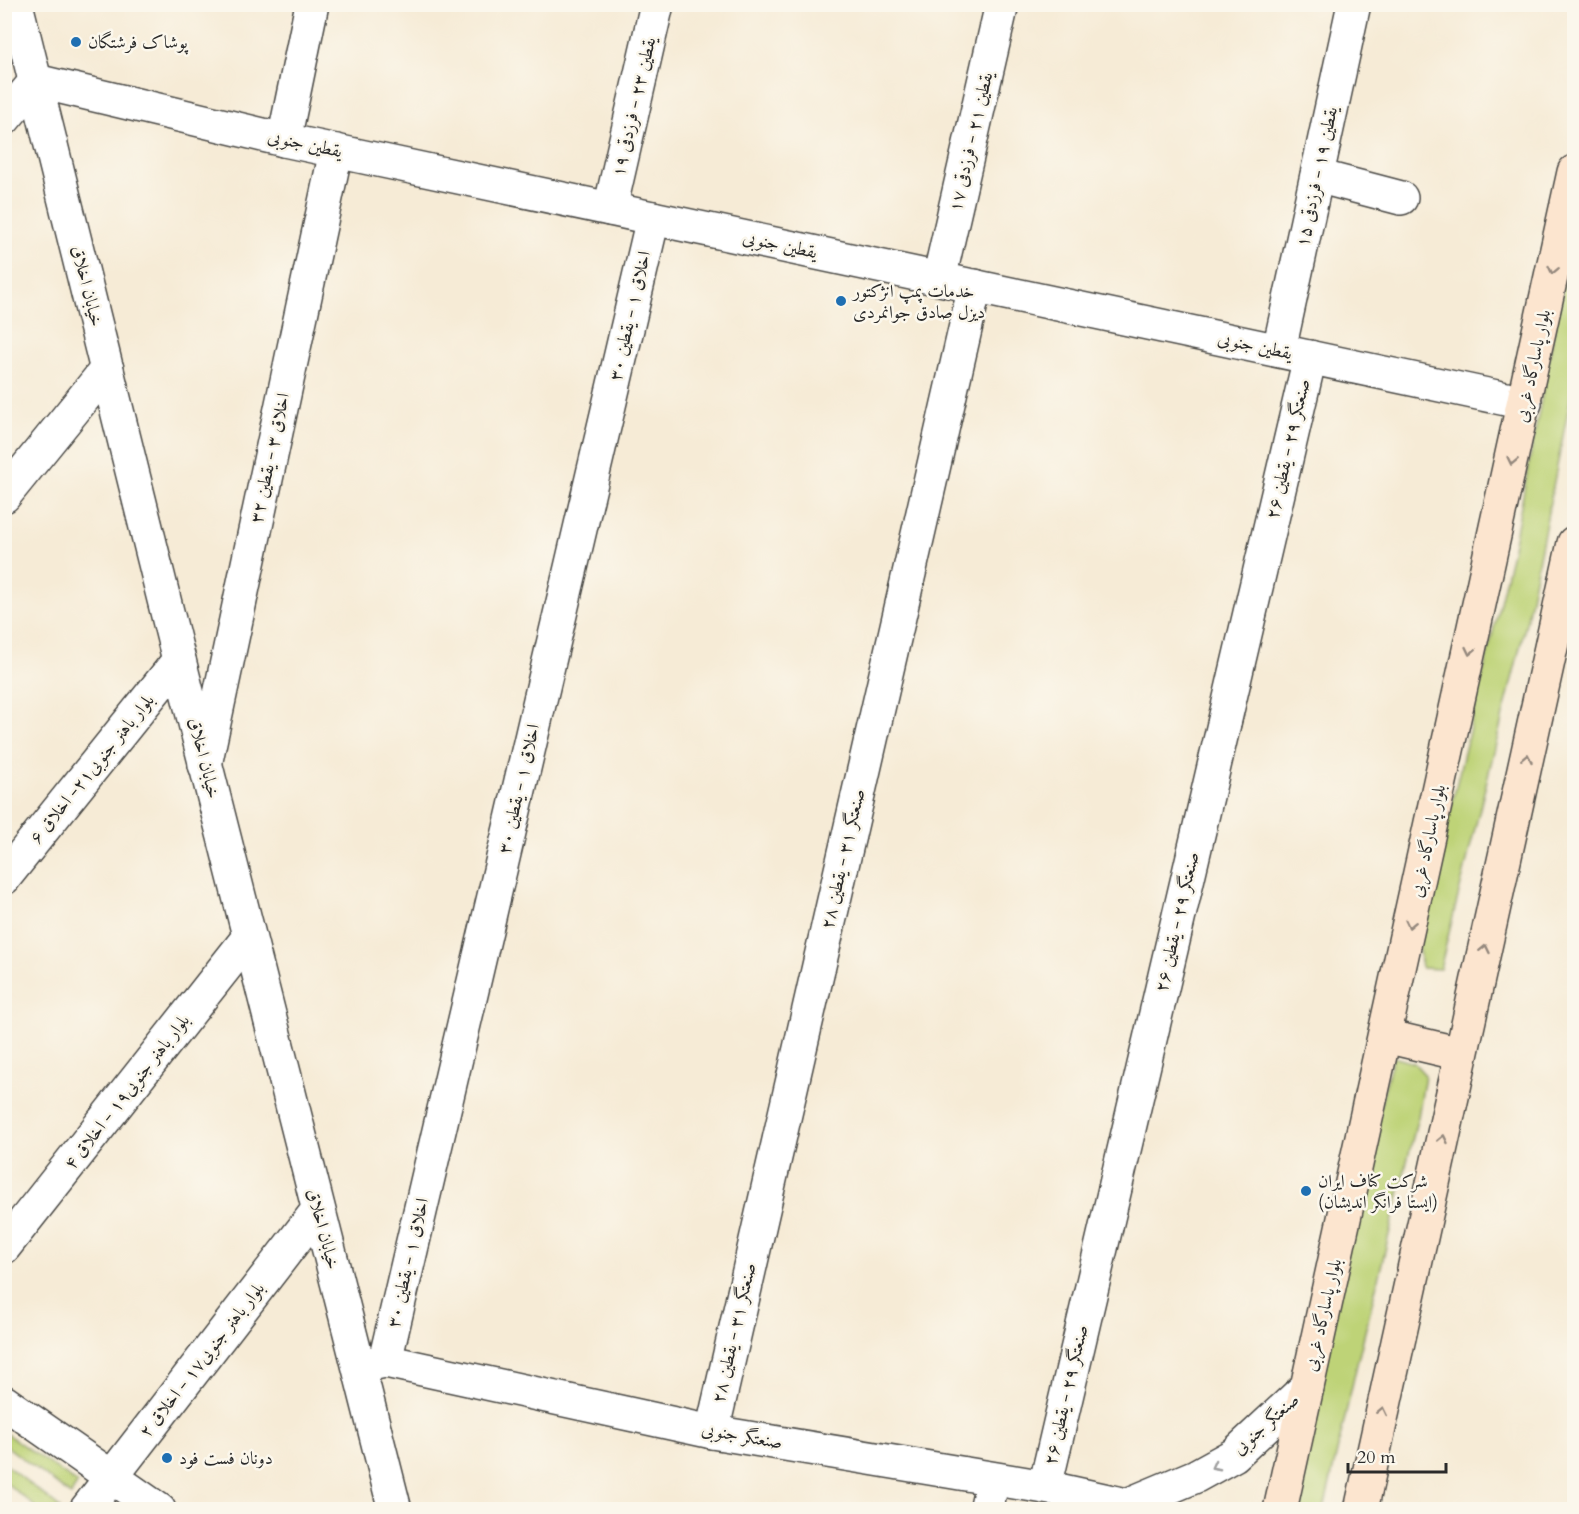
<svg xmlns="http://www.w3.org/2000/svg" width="1579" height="1514" font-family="Cardo,Amiri,serif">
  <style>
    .green { fill: #bed377; stroke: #747f51; stroke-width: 1.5 }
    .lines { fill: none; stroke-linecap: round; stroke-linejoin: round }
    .minor-casing { stroke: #494845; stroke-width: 36 }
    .tertiary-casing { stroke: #494845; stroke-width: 36 }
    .secondary-casing { stroke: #494845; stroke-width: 36 }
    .minor { stroke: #fff; stroke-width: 33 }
    .tertiary { stroke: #fff; stroke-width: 33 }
    .secondary { stroke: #fce5cf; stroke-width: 33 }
    .oneway { stroke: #94887d }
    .oneway2 { stroke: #a0a0a0 }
    .poi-dot { fill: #1f6fb2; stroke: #fbf7ec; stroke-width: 2 }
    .labels { text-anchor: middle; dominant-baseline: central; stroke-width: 5; stroke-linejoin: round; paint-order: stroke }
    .poi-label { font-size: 18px; fill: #2b2b2b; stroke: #fbf7ec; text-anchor: start }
    .street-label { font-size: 18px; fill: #2b2b2b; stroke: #fbf7ec }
  </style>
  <rect width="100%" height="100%" fill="#fbf7ec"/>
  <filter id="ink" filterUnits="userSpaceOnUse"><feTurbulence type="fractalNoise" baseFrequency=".0167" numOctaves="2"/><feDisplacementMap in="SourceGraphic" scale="12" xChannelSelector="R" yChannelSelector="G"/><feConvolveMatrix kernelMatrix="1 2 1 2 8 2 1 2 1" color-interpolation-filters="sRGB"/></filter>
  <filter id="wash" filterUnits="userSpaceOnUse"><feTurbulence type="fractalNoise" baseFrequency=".008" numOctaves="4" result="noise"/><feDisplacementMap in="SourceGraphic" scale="24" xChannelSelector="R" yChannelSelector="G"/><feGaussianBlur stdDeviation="1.35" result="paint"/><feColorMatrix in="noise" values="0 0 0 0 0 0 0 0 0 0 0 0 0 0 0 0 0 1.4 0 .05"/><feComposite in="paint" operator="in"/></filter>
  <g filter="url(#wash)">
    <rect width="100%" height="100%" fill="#f6ebd6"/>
    <g class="green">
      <path d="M1574 227V380L1527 619 1440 969 1422 968 1418 945 1513 548Z"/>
      <path d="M1393 1057 1414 1063 1425 1075 1418 1117 1358 1360 1324 1509 1276 1510Z"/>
      <path d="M4 1432 77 1483 71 1495 5 1445Z"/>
      <path d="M5 1464 60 1508 59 1509H38L5 1482Z"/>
    </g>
  </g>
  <g filter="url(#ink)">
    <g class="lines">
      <defs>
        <g id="minor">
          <path d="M4 119 36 81"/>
          <path d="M284 140 312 4"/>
          <path d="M1317 176 1401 198"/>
          <path d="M610 209 657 4"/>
          <path d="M939 279 1002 4"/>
          <path d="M1279 350 1354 4"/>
          <path d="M4 496 107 369"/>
          <path d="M205 765 336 151"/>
          <path d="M4 878 179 660"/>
          <path d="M4 1247 249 937"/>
          <path d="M385 1361 653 218"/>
          <path d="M4 1402 159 1510"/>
          <path d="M712 1432 975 286"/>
          <path d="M1045 1487 1310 357"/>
          <path d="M86 1510 318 1210"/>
          <path d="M986 1510 993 1479"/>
        </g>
        <g id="tertiary">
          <path d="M16 4 179 660 395 1510"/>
          <path d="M36 81 284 140 1525 403"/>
          <path d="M360 1366 385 1361 712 1432 1045 1487 1127 1505 1133 1510"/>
          <path d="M1127 1505 1196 1476 1234 1455 1307 1387"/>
        </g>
        <g id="secondary">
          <path d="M1385 1036 1461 1054"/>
          <path d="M1280 1510 1574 172"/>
          <path d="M1361 1510 1574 543"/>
        </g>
      </defs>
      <use href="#minor" class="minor-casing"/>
      <use href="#tertiary" class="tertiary-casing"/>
      <use href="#secondary" class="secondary-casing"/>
      <use href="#minor" class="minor"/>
      <use href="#tertiary" class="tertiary"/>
      <use href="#secondary" class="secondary"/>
    </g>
    <defs><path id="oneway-chevron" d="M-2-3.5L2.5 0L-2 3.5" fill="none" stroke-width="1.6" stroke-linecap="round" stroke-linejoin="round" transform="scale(1.5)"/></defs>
    <g class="oneway">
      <use href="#oneway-chevron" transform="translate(1553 270) rotate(102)"/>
      <use href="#oneway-chevron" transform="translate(1512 461) rotate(102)"/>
      <use href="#oneway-chevron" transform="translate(1470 651) rotate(102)"/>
      <use href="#oneway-chevron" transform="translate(1527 758) rotate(-78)"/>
      <use href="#oneway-chevron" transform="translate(1410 924) rotate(102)"/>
      <use href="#oneway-chevron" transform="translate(1485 949) rotate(-78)"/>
      <use href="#oneway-chevron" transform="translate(1443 1139) rotate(-78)"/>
      <use href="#oneway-chevron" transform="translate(1382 1411) rotate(-78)"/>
    </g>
    <use class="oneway2" href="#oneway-chevron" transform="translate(1215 1466) rotate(152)"/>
  </g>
  <g class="poi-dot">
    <circle cx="76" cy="42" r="6"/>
    <circle cx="841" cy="301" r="6"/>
    <circle cx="1306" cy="1191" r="6"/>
    <circle cx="167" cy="1458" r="6"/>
  </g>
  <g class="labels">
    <g class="poi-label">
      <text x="88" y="42">پوشاک فرشتگان</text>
      <text x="853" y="291">خدمات پمپ انژکتور<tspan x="853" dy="21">دیزل صادق جوانمردی</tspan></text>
      <text x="1318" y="1181">شرکت کناف ایران<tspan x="1318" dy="21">(ایستا فرانگر اندیشان)</tspan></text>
      <text x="179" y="1458">دونان فست فود</text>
    </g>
    <g class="street-label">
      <text transform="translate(634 107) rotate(-77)">یقطین ۲۳ - فرزدقی ۱۹</text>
      <text transform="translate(971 142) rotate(-77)">یقطین ۲۱ - فرزدقی ۱۷</text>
      <text transform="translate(305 144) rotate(12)">یقطین جنوبی</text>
      <text transform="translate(1317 177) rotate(-78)">یقطین ۱۹ - فرزدقی ۱۵</text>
      <text transform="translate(780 245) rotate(12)">یقطین جنوبی</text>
      <text transform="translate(87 286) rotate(76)">خیابان اخلاق</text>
      <text transform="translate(630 316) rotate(-77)">اخلاق ۱ - یقطین ۳۰</text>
      <text transform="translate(1255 346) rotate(12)">یقطین جنوبی</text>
      <text transform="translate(1533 366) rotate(-78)">بلوار پاسارگاد غربی</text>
      <text transform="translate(1288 449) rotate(-77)">صنعتگر ۲۹ - یقطین ۲۶</text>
      <text transform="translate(270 458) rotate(-78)">اخلاق ۳ - یقطین ۳۲</text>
      <text transform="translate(204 758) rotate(76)">خیابان اخلاق</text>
      <text transform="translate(92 769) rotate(-51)">بلوار باهنر جنوبی۲۱- اخلاق ۶</text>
      <text transform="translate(519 789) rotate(-77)">اخلاق ۱ - یقطین ۳۰</text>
      <text transform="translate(1428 841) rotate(-78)">بلوار پاسارگاد غربی</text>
      <text transform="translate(843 859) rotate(-77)">صنعتگر ۳۱ - یقطین ۲۸</text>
      <text transform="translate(1177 922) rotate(-77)">صنعتگر ۲۹ - یقطین ۲۶</text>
      <text transform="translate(127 1092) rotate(-52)">بلوار باهنر جنوبی۱۹ - اخلاق ۴</text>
      <text transform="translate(323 1229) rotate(75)">خیابان اخلاق</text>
      <text transform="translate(408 1263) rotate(-77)">اخلاق ۱ - یقطین ۳۰</text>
      <text transform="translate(1323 1315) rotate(-77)">بلوار پاسارگاد غربی</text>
      <text transform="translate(734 1333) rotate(-77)">صنعتگر ۳۱ - یقطین ۲۸</text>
      <text transform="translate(202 1360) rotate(-52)">بلوار باهنر جنوبی۱۷ - اخلاق ۲</text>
      <text transform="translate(1066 1395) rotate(-77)">صنعتگر ۲۹ - یقطین ۲۶</text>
      <text transform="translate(1266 1424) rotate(-42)">صنعتگر جنوبی</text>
      <text transform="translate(742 1436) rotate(10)">صنعتگر جنوبی</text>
    </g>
  </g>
  <rect width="1579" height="1514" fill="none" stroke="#fbf7ec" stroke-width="24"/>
  <path d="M1348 1463v9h98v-9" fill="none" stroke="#2b2b2b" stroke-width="3"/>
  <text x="1357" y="1463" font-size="18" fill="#2b2b2b" stroke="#fbf7ec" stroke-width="4.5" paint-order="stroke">20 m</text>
</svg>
